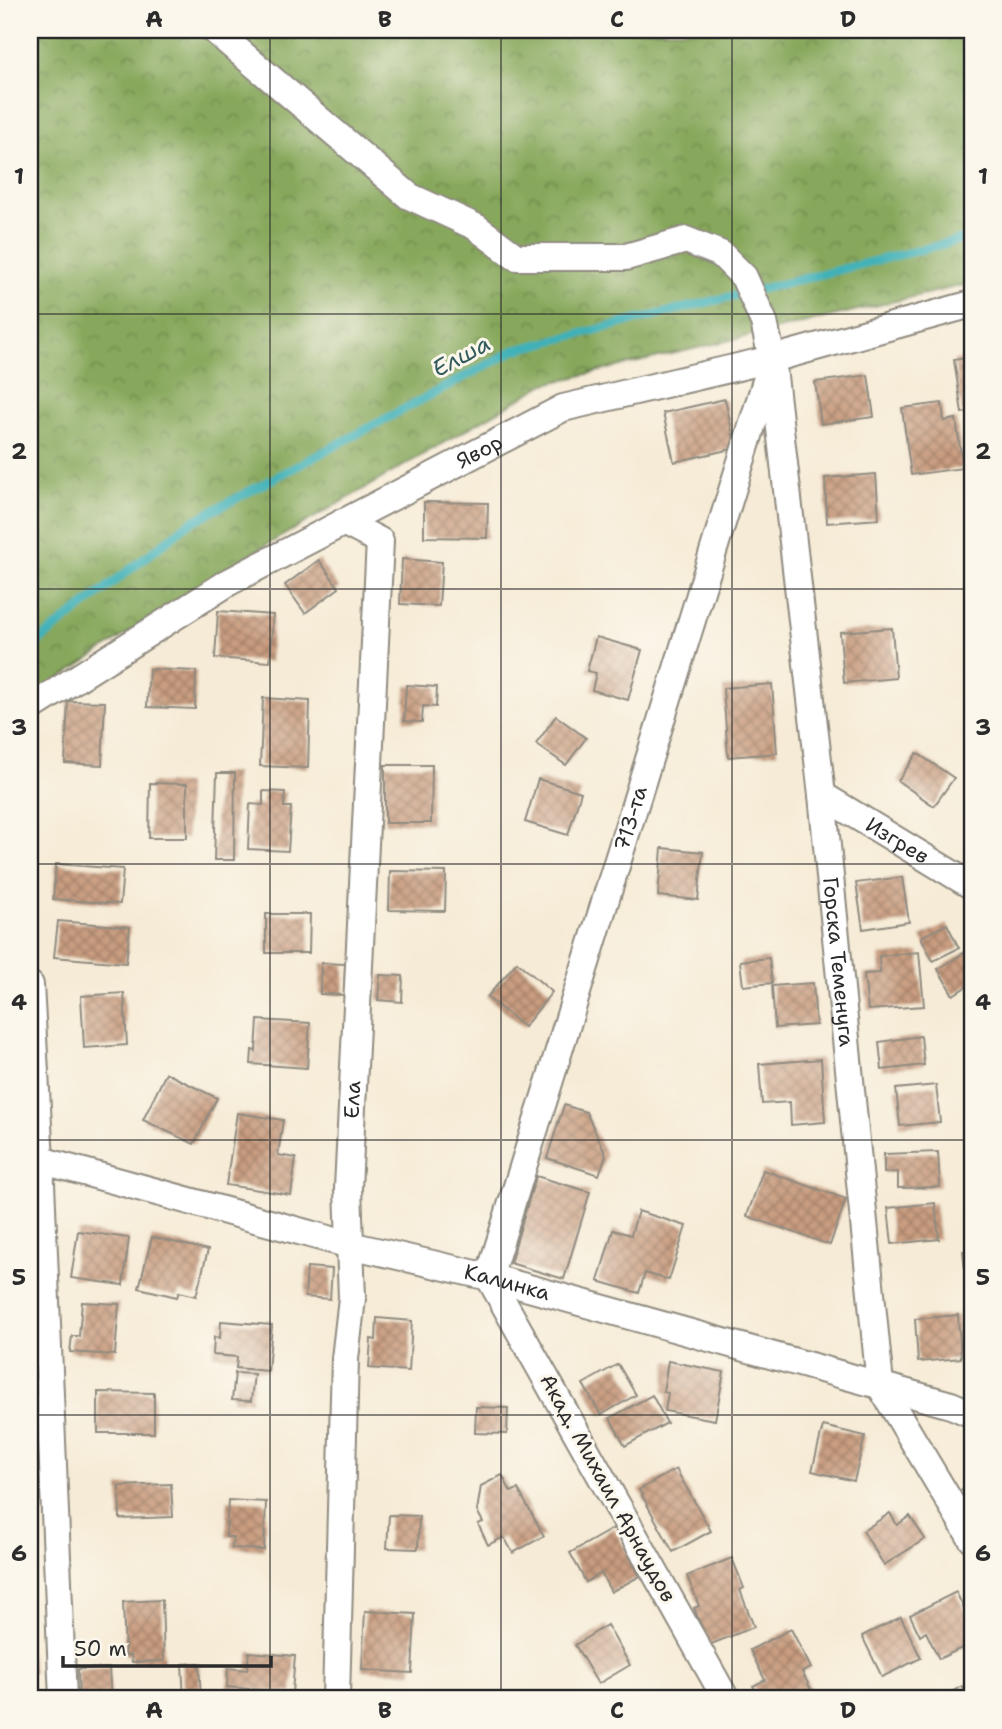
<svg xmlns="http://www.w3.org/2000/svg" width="1002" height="1729" font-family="'Shantell Sans',sans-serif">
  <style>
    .forest { fill: url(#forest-crowns); stroke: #596a44; stroke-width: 2 }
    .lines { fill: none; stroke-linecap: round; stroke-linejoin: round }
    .stream { stroke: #40b1b8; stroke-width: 9 }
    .building { fill: url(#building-cross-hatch) }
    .minor-casing { stroke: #908b80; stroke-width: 30 }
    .minor { stroke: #fff; stroke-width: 26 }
    .grid { fill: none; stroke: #2b2b2b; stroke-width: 2; stroke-opacity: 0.55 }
    .labels { text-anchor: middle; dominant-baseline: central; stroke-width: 6; stroke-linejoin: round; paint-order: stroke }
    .street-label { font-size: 21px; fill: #2b2b2b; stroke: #fbf7ec }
    .water-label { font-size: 23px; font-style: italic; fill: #325a5c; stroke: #fbf7ec }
    .neatline { fill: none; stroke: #2b2b2b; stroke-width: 2.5 }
    .grid-label { font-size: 23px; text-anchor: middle; font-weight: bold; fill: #2b2b2b }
  </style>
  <defs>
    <pattern id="forest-crowns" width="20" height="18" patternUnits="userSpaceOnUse" patternTransform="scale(1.75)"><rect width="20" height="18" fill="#87a85c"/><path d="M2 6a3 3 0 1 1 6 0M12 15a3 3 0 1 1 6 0" fill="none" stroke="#6f894c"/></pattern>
    <pattern id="building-cross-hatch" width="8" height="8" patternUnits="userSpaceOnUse" patternTransform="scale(1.75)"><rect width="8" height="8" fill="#c99d80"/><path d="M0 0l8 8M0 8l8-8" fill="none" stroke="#a38069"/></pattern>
  </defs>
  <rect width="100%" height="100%" fill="#fbf7ec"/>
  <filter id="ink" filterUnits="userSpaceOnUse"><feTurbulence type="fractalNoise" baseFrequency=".0143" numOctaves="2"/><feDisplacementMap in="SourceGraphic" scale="14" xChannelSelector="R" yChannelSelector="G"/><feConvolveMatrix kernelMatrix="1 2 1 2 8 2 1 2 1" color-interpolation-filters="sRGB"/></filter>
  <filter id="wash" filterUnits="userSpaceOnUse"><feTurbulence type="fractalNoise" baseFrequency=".00686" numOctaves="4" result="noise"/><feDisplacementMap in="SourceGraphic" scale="28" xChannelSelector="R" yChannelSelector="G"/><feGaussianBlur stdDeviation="1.57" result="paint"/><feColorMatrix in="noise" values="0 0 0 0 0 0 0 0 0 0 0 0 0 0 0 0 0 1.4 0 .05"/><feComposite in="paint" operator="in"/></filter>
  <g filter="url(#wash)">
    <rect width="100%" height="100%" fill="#f6ebd6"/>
    <path class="forest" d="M30 30H972V283L545 384 225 569 33 696 30 693Z"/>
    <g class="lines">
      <path class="stream" d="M30 648 188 524 515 350 972 237"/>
    </g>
    <g id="blocks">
      <g class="building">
        <path d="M972 357V411L962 413 954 360Z"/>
        <path d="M868 375 874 417 821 424 815 382Z"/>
        <path d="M725 399 736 448 674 462 663 413Z"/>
        <path d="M942 403 944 421 956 419 963 468 911 475 902 408Z"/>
        <path d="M876 474 879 519 827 523 825 478Z"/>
        <path d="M424 502 488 503 487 538 424 537Z"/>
        <path d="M402 559 442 562 439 606 400 604Z"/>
        <path d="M319 560 339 588 305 613 285 585Z"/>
        <path d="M218 611 273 615 270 662 215 658Z"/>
        <path d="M892 628 896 678 844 683 840 632Z"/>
        <path d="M596 637 642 650 628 700 592 690 596 673 587 671Z"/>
        <path d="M149 669 196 671 195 709 147 707Z"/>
        <path d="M772 684 777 753 728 757 723 688Z"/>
        <path d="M406 685 437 687 436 707 423 706 422 722 404 721Z"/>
        <path d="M263 698 310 701 308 768 260 766Z"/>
        <path d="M68 701 105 702 102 765 65 763Z"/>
        <path d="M556 716 586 738 566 765 536 744Z"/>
        <path d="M917 753 954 778 934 806 898 781Z"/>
        <path d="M385 765H432L431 823H385Z"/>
        <path d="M217 773H235L234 860H214Z"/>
        <path d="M538 779 581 792 568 835 525 822Z"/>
        <path d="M150 783 187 784V838H149Z"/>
        <path d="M263 791 285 792 284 807H291L288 851 248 849 250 804 263 805Z"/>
        <path d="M662 848 703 852 698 900 658 896Z"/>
        <path d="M56 864 123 869 120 904 53 899Z"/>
        <path d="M390 871 446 872 445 911 389 910Z"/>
        <path d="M902 877 909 922 863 929 856 883Z"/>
        <path d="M266 914H310L309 953H266Z"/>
        <path d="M58 921 130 927 126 963 54 957Z"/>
        <path d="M947 924 959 948 933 961 921 937Z"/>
        <path d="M967 951 972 960V983L953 995 938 969Z"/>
        <path d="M919 952 924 1006 868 1010 864 974 880 973 879 956Z"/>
        <path d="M769 958 772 983 743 986 740 961Z"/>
        <path d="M517 962 552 992 524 1027 487 997Z"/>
        <path d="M321 963 345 964 344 995 320 994Z"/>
        <path d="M380 975 403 976 402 1002 378 1000Z"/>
        <path d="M813 983 816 1025 775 1028 772 986Z"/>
        <path d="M124 993 127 1045 84 1048 81 996Z"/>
        <path d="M258 1020 310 1023 307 1068 251 1064 252 1050 256 1051Z"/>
        <path d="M921 1036 924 1065 882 1070 879 1042Z"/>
        <path d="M821 1059 825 1122 791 1125 790 1102 762 1104 759 1064Z"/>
        <path d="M166 1073 217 1098 194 1144 143 1120Z"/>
        <path d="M936 1085 940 1122 900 1126 896 1089Z"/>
        <path d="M564 1105 586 1112 606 1155 599 1175 547 1158Z"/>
        <path d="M237 1113 283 1120 278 1155 296 1158 291 1195 226 1185Z"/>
        <path d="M938 1152 940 1187 898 1188V1172L884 1173V1154Z"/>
        <path d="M763 1170 846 1199 830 1245 747 1216Z"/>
        <path d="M536 1176 590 1192 564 1279 510 1263Z"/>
        <path d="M935 1203 939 1239 892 1244 888 1208Z"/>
        <path d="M638 1211 686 1226 669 1280 645 1273 639 1293 598 1281 613 1230 631 1235Z"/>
        <path d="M78 1231 129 1238 123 1285 71 1278Z"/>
        <path d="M152 1237 208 1250 196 1296 179 1292 177 1297 139 1288Z"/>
        <path d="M972 1250V1299H968L963 1251Z"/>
        <path d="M307 1267 332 1269 330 1299 305 1297Z"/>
        <path d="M82 1302 119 1304 115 1355 70 1352 72 1336H79Z"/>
        <path d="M958 1315 961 1358 918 1362 915 1319Z"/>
        <path d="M377 1318 412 1321 409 1371 369 1368 371 1339 376 1340Z"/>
        <path d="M221 1321 272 1325 268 1371 236 1368 237 1357 213 1355 214 1337 220 1338Z"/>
        <path d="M668 1361 724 1372 715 1420 665 1411 668 1393 663 1392Z"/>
        <path d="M618 1364 636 1395 601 1415 583 1384Z"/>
        <path d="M235 1373 254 1374 251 1401 232 1400Z"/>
        <path d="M98 1392 154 1393V1433H98Z"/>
        <path d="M652 1395 667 1423 625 1446 610 1418Z"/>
        <path d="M476 1407 508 1408 507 1434 475 1433Z"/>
        <path d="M823 1426 865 1436 854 1481 812 1471Z"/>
        <path d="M676 1469 711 1531 673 1552 639 1490Z"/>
        <path d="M502 1475 511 1492 518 1489 544 1536 513 1553 504 1537 488 1545 478 1524 483 1522 477 1511 481 1486Z"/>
        <path d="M972 1483V1513L959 1491Z"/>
        <path d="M171 1484 173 1517 120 1519 119 1486Z"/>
        <path d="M228 1500 266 1502 264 1550 232 1548 233 1537H226Z"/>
        <path d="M890 1513 897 1525 910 1516 925 1539 884 1565 863 1531Z"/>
        <path d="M389 1515 419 1516 418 1549 387 1548Z"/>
        <path d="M614 1528 640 1576 611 1592 601 1573 586 1582 570 1553Z"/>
        <path d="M732 1558 744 1588 740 1590 754 1627 709 1645 694 1608 699 1606 687 1576Z"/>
        <path d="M956 1592 972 1625V1643L939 1659 926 1632 920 1636 910 1615Z"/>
        <path d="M162 1600 164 1661 132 1662 131 1655H125L123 1602Z"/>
        <path d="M365 1611 415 1614 412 1673 362 1670Z"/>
        <path d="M901 1617 921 1658 882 1677 862 1636Z"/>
        <path d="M607 1625 630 1665 598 1684 575 1645Z"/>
        <path d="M791 1629 811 1668 802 1672 816 1699H760L753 1686 765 1680 750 1650Z"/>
        <path d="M30 1652 34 1673H30Z"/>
        <path d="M249 1652 295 1656 292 1693 227 1687 228 1668 247 1670Z"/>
        <path d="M199 1663 201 1699H184L182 1664Z"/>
        <path d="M109 1668 111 1699H79L78 1669Z"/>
        <path d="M962 1686 969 1699H939Z"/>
      </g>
    </g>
  </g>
  <g filter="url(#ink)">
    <use href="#blocks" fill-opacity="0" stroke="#908b80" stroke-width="2"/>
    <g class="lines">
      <defs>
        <g id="minor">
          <path id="s1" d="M214 30 409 196 476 227 516 257H626L686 240 721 254 744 277 764 322 772 359 822 795 880 1385 972 1539"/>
          <path id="s2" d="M30 708 229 582 563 408 772 359 972 304"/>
          <path id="s3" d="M822 795 972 886"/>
          <path d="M30 985 40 1160 63 1699"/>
          <path id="s4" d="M40 1160 350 1245 489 1277 951 1405 972 1414"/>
          <path id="s5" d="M336 1699 345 1359 352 1298 348 1188 380 541 343 522"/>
          <path id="s6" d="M726 1699 489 1277 769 371"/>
        </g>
      </defs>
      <use href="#minor" class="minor-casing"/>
      <use href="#minor" class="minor"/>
    </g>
  </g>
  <path class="grid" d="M270 30V1699M501 30V1699M732 30V1699M30 314H972M30 589H972M30 864H972M30 1140H972M30 1415H972"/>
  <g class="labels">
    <g class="street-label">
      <text stroke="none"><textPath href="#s2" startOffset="518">Явор</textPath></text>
      <text stroke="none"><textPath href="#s6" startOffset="964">713-та</textPath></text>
      <text stroke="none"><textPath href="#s3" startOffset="88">Изгрев</textPath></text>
      <text stroke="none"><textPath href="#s1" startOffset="1316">Горска Теменуга</textPath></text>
      <text stroke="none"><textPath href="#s5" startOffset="600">Ела</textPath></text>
      <text stroke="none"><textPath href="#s4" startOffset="483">Калинка</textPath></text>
      <text transform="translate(608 1488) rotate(61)">Акад. Михаил Арнаудов</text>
    </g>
    <g class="water-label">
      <text transform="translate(461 356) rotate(-28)">Елша</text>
    </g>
  </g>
  <rect width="1002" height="1729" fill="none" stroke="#fbf7ec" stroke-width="77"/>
  <path d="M63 1656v10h208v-10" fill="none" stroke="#2b2b2b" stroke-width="3.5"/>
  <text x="74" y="1656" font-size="21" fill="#2b2b2b" stroke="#fbf7ec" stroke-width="5" paint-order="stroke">50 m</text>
  <rect x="38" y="38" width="926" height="1652" class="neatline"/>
  <g class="grid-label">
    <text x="154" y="27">A</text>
    <text x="385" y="27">B</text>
    <text x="617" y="27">C</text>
    <text x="848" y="27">D</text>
    <text x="19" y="184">1</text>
    <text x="983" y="184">1</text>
    <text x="19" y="459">2</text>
    <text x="983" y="459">2</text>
    <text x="19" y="735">3</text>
    <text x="983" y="735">3</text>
    <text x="19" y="1010">4</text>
    <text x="983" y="1010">4</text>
    <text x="19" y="1285">5</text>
    <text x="983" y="1285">5</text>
    <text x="19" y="1561">6</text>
    <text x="983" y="1561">6</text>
    <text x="154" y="1718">A</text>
    <text x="385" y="1718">B</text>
    <text x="617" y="1718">C</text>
    <text x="848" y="1718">D</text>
  </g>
</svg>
